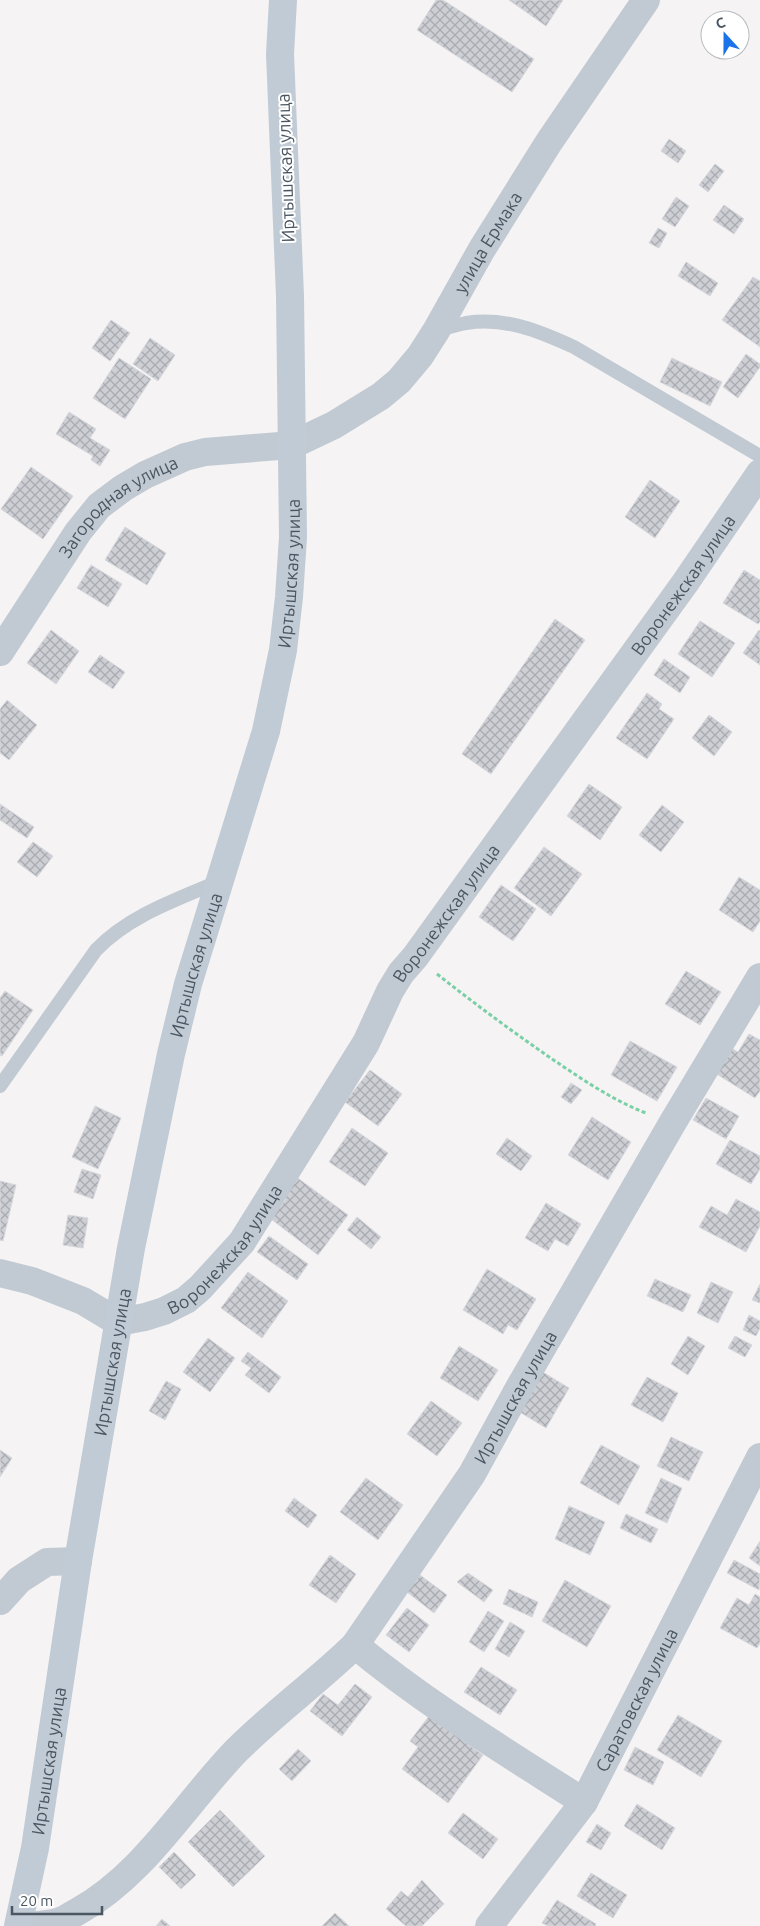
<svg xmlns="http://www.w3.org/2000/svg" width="760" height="1926" font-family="Ubuntu,sans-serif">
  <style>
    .building { fill: url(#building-cross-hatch); stroke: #d7d9de }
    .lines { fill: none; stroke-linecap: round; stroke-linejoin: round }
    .path { stroke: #7ad0a6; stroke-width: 3; stroke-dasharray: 4 2.5; stroke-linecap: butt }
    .lane { stroke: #c1cad2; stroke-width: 14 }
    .street { stroke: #c1cad2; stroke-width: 28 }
    .secondary { stroke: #c1cbd6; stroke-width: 28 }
    .labels { text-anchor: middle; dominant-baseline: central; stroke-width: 4; stroke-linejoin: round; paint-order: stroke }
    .street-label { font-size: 18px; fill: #4a5661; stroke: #fff }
  </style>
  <defs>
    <pattern id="building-cross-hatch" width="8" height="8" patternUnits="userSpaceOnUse" patternTransform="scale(1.25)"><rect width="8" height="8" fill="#cdcfd5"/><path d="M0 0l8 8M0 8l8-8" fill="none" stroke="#a8abb0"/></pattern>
  </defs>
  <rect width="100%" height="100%" fill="#f5f3f3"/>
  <g class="building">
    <path d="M436 0H443L534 59 512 92 417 30Z"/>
    <path d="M509 0H563L546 26Z"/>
    <path d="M669 139 686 151 678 163 661 151Z"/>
    <path d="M715 164 724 171 708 192 699 185Z"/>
    <path d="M676 197 689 206 675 227 662 219Z"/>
    <path d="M724 205 744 219 734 234 713 220Z"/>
    <path d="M658 228 667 233 659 248 649 243Z"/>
    <path d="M686 262 718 283 710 296 678 276Z"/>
    <path d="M753 277 760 281V347L722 320Z"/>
    <path d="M111 320 130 333 110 361 92 348Z"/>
    <path d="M150 338 175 355 158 381 133 364Z"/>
    <path d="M746 354 760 364V367L738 398 723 387Z"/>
    <path d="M119 358 151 379 125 419 93 398Z"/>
    <path d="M672 358 722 382 710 406 660 382Z"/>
    <path d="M69 412 96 429 90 438 110 450 100 466 91 460 93 456 56 434Z"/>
    <path d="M31 467 73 496 43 539 1 509Z"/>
    <path d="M650 480 680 501 655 538 625 517Z"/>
    <path d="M125 527 166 553 147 585 105 560Z"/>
    <path d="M91 565 122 584 108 607 77 588Z"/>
    <path d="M744 570 760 580V622L758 624 723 603Z"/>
    <path d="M555 619 585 640 491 774 462 754Z"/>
    <path d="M700 621 735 643 712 677 678 654Z"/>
    <path d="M51 630 79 651 56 684 27 663Z"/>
    <path d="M759 630 760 631V665L743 653Z"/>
    <path d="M100 655 125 672 113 689 88 672Z"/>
    <path d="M664 659 690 677 680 693 654 675Z"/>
    <path d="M647 693 662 704 659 709 674 719 647 759 616 738Z"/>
    <path d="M7 700 37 725 9 760 0 753V709Z"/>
    <path d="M709 715 732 732 714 756 692 738Z"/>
    <path d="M589 784 622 807 600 840 567 816Z"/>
    <path d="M0 804 34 827 27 838 0 820Z"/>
    <path d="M662 805 684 822 661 852 639 835Z"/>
    <path d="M33 842 53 856 37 877 17 862Z"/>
    <path d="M544 847 582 874 551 916 514 888Z"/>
    <path d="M739 877 760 890V921L753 932 719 910Z"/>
    <path d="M501 885 536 909 513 941 479 917Z"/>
    <path d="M686 971 721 992 700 1025 665 1004Z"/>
    <path d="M5 991 33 1010 2 1056 0 1055V998Z"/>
    <path d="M749 1034 760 1040V1091L755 1098 715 1073 731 1048 738 1052Z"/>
    <path d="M630 1041 677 1067 657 1101 611 1075Z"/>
    <path d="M370 1070 402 1094 378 1126 345 1102Z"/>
    <path d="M571 1083 582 1090 571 1104 561 1097Z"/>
    <path d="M706 1098 739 1116 726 1139 693 1120Z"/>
    <path d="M95 1106 121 1118 98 1169 72 1157Z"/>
    <path d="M592 1117 631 1142 608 1180 568 1155Z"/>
    <path d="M352 1128 388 1153 365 1186 329 1162Z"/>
    <path d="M507 1138 532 1156 521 1171 496 1154Z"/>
    <path d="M730 1140 760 1156V1169L751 1184 716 1164Z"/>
    <path d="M82 1169 101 1175 93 1199 74 1192Z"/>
    <path d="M295 1176 348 1215 318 1255 271 1219 286 1199 280 1195Z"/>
    <path d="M0 1181 16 1185 3 1241 0 1240Z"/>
    <path d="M736 1199 760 1212V1226L746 1252 699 1227 711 1206 727 1215Z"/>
    <path d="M546 1203 581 1224 568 1246 555 1239 548 1251 525 1238Z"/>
    <path d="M68 1215 88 1218 83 1248 63 1245Z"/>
    <path d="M357 1217 381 1237 371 1249 347 1230Z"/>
    <path d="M269 1236 308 1264 297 1280 257 1252Z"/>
    <path d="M487 1269 536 1299 517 1330 508 1325 503 1334 463 1310Z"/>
    <path d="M248 1272 288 1301 262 1338 221 1308Z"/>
    <path d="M655 1279 691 1295 683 1312 647 1296Z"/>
    <path d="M711 1282 733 1292 718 1323 697 1313Z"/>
    <path d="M760 1284V1303L752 1300Z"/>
    <path d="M749 1315 760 1321V1328L756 1336 743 1330Z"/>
    <path d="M688 1336 705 1346 688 1375 671 1364Z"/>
    <path d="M735 1336 752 1345 745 1357 728 1348Z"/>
    <path d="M208 1338 235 1358 210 1392 183 1372Z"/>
    <path d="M459 1346 498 1370 478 1401 440 1378Z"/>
    <path d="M248 1352 281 1377 269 1393 245 1375 251 1368 241 1361Z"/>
    <path d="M541 1371 569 1388 546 1428 518 1411Z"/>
    <path d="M647 1377 678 1393 663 1422 631 1405Z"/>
    <path d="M166 1381 181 1389 165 1420 149 1411Z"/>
    <path d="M431 1401 462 1423 437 1456 407 1434Z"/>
    <path d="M671 1437 703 1452 689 1481 657 1466Z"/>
    <path d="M601 1445 640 1466 619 1505 580 1483Z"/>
    <path d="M0 1450 12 1458 0 1477Z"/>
    <path d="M366 1478 403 1505 378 1540 340 1512Z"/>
    <path d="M661 1478 682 1488 667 1523 645 1513Z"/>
    <path d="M294 1498 317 1515 308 1528 285 1511Z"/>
    <path d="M569 1506 605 1522 590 1555 555 1539Z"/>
    <path d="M626 1514 658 1529 651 1543 620 1528Z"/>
    <path d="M760 1541V1566L749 1558Z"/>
    <path d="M330 1555 356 1574 336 1603 309 1585Z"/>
    <path d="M734 1560 760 1574 759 1590 727 1573Z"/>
    <path d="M468 1573 493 1590 484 1602 457 1582Z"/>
    <path d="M420 1575 447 1595 434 1613 407 1592Z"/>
    <path d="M565 1580 611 1606 587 1647 542 1621Z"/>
    <path d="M509 1589 538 1602 532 1617 503 1604Z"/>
    <path d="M755 1594 760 1597V1643L757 1648 720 1628 737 1598 749 1605Z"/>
    <path d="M407 1608 429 1625 409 1652 386 1635Z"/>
    <path d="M488 1611 504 1621 484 1652 469 1642Z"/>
    <path d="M510 1622 525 1631 509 1657 495 1649Z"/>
    <path d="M481 1667 517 1690 500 1715 464 1692Z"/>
    <path d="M355 1684 372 1697 342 1736 310 1711 323 1694 338 1705Z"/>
    <path d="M678 1715 722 1741 701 1777 657 1750Z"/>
    <path d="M429 1716 483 1755 448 1803 402 1769 418 1747 410 1741Z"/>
    <path d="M635 1747 664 1762 653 1785 624 1770Z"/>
    <path d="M298 1749 311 1761 292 1781 279 1769Z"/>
    <path d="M637 1804 675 1828 662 1850 624 1826Z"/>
    <path d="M220 1810 265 1856 233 1887 188 1842Z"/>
    <path d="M463 1813 498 1839 483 1859 448 1833Z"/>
    <path d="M597 1824 611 1833 601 1850 586 1842Z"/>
    <path d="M174 1852 196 1875 181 1889 159 1867Z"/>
    <path d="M591 1873 627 1895 613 1918 577 1896Z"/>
    <path d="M422 1880 444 1904 422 1926H406L386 1909 401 1891 408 1897Z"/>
    <path d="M557 1900 596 1924 595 1926H548L542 1923Z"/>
    <path d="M335 1913 349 1926H322Z"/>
    <path d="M162 1919 170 1926H156Z"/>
  </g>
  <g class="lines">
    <path class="path" d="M437 974C475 1004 513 1032 552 1059 582 1079 612 1100 646 1113"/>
    <g class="lane">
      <path d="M436 331C446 328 456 325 466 323 506 317 539 331 574 347L760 456"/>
      <path d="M0 1086 96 950C130 915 176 900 220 881"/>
    </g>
    <g class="street">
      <path id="s1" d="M0 652 78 532 99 506 123 488 145 475 185 457 205 452 292 445 334 425 381 396 399 381 420 356 436 331 482 249 549 142 646 0"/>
      <path id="s2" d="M0 1273 32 1281 83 1301 118 1322 145 1317 164 1311 186 1300 200 1288 242 1242 366 1043 390 991 401 973 415 957 685 583 760 473"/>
      <path d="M0 1601 19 1580 47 1562 78 1561"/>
      <path d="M355 1645C426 1704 506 1752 584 1802"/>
      <path id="s3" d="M34 1926C42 1924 52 1924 60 1921 66 1919 71 1915 77 1912 144 1875 184 1805 236 1751 274 1713 317 1682 355 1645L472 1474 519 1388 673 1122 760 977"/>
      <path id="s4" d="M489 1926 584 1802 760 1457"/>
    </g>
    <path class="secondary" id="s5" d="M18 1926 35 1848 78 1561 131 1248 171 1054 188 984 266 731 283 650 289 597 293 537 290 296 280 54 283 0"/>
  </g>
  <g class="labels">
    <g class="street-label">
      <text transform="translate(285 168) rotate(-92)">Иртышская улица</text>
      <text stroke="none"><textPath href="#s1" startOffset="674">улица Ермака</textPath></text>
      <text stroke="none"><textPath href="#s1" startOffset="191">Загородная улица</textPath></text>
      <text stroke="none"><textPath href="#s5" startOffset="1382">Иртышская улица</textPath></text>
      <text stroke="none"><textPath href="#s2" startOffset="1074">Воронежская улица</textPath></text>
      <text stroke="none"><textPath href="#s2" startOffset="669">Воронежская улица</textPath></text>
      <text stroke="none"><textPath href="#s5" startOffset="978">Иртышская улица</textPath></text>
      <text stroke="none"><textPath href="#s2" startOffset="264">Воронежская улица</textPath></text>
      <text stroke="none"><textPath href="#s5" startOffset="572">Иртышская улица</textPath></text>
      <text stroke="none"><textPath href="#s3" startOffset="728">Иртышская улица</textPath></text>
      <text stroke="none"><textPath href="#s4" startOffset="271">Саратовская улица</textPath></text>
      <text stroke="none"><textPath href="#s5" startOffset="168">Иртышская улица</textPath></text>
    </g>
  </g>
  <g transform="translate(725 35) rotate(339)"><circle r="24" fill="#ffffff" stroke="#b7bbc0"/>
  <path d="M0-4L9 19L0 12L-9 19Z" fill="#1a73e8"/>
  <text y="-8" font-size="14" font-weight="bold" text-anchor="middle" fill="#4a5661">С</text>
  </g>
  <path d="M12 1906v8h90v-8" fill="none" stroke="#4a5661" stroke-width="2.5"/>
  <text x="20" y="1906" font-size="15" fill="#4a5661" stroke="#ffffff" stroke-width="4" paint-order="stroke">20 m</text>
</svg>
